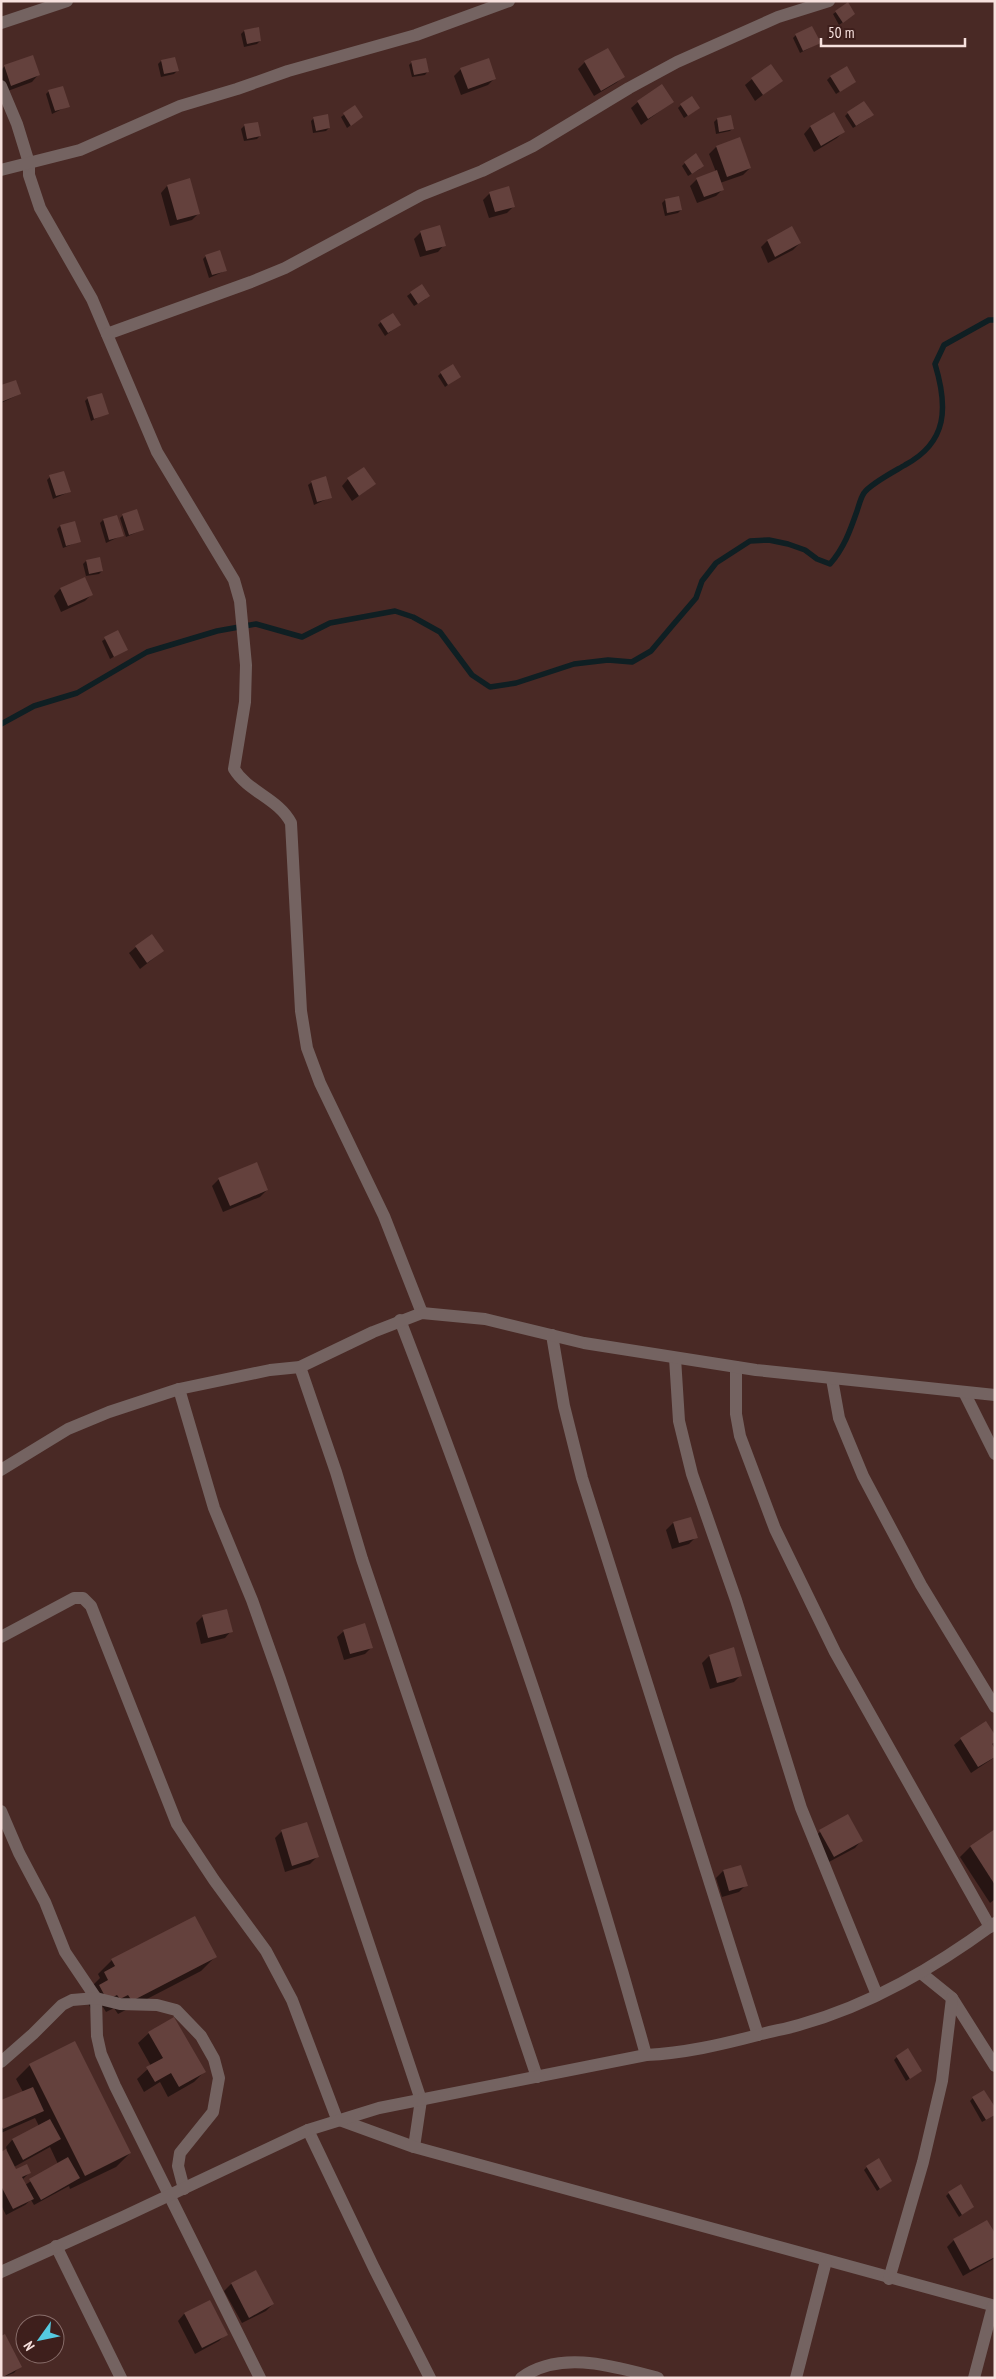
<svg xmlns="http://www.w3.org/2000/svg" width="996" height="2379" font-family="'PT Sans Narrow',sans-serif">
  <style>
    .shadow { fill: #0007; fill-rule: evenodd }
    .lines { fill: none; stroke-linecap: round; stroke-linejoin: round }
    .stream { stroke: #0f1f23; stroke-width: 5.5 }
    .building { fill: #64413d }
    .minor { stroke: #746361; stroke-width: 12 }
    .tertiary { stroke: #746361; stroke-width: 12 }
  </style>
  <rect width="100%" height="100%" fill="#492925"/>
  <g class="shadow">
    <path d="M836 12 854 14 839 25 833 14Z"/>
    <path d="M244 31 260 41 257 44 244 47 241 34Z"/>
    <path d="M796 35 819 43 800 53 793 38Z"/>
    <path d="M161 61 177 71 174 74 161 77 158 64Z"/>
    <path d="M412 62 428 71 425 75 412 77 409 65Z"/>
    <path d="M585 62 623 77 616 83 594 96 578 69Z"/>
    <path d="M5 66 38 75 32 82 5 92 1 82V70Z"/>
    <path d="M461 69 495 78 488 85 461 95 454 76Z"/>
    <path d="M830 77 855 82 836 94 827 80Z"/>
    <path d="M752 79 781 81 755 101 745 85Z"/>
    <path d="M49 91 68 106 52 114 46 94Z"/>
    <path d="M638 102H672L641 125 631 108Z"/>
    <path d="M681 105 696 110 684 118 678 108Z"/>
    <path d="M355 107 362 117 347 128 341 117Z"/>
    <path d="M848 113 869 118 853 128 845 116Z"/>
    <path d="M833 114 843 132 837 138 814 152 804 134 810 127Z"/>
    <path d="M314 118 329 128 326 131 313 133 311 121Z"/>
    <path d="M717 119 733 128 730 131 716 134 714 122Z"/>
    <path d="M257 123 260 136 257 139 244 141 241 129 244 126Z"/>
    <path d="M739 139 750 168 743 175 720 183 723 189 716 196 697 203 690 186 697 179 716 172 709 154 716 147Z"/>
    <path d="M685 163 700 169 688 176 682 166Z"/>
    <path d="M167 186 199 213 192 220 170 226 161 193Z"/>
    <path d="M490 193 514 206 507 213 489 218 483 200Z"/>
    <path d="M665 200 681 210 678 213 665 216 662 203Z"/>
    <path d="M792 228 800 243 793 250 768 263 761 247 767 241Z"/>
    <path d="M421 232 444 245 438 252 420 257 414 239Z"/>
    <path d="M206 256 225 271 209 278 203 259Z"/>
    <path d="M422 285 426 299 414 306 407 296Z"/>
    <path d="M381 322 399 325 385 336 378 325Z"/>
    <path d="M441 373 456 379 445 387 438 376Z"/>
    <path d="M1 387 20 394 1 403Z"/>
    <path d="M88 398 107 413 91 421 85 401Z"/>
    <path d="M50 477 69 492 53 499 47 480Z"/>
    <path d="M348 479 375 484 352 501 342 486Z"/>
    <path d="M312 482 331 497 314 505 308 485Z"/>
    <path d="M123 515 142 530 126 537 120 518Z"/>
    <path d="M103 520 123 535 106 543 100 523Z"/>
    <path d="M60 526 80 541 63 548 57 529Z"/>
    <path d="M86 561 102 571 99 574 86 576 83 564Z"/>
    <path d="M84 578 91 595 85 601 61 612 54 596 60 589Z"/>
    <path d="M117 632 126 650 110 659 102 641Z"/>
    <path d="M136 947 163 951 140 969 129 953Z"/>
    <path d="M219 1179 267 1190 260 1197 223 1212 212 1186Z"/>
    <path d="M691 1518 696 1537 689 1544 672 1549 666 1530 673 1523Z"/>
    <path d="M203 1616 231 1631 225 1638 201 1644 196 1623Z"/>
    <path d="M344 1631 371 1648 365 1654 344 1660 337 1637Z"/>
    <path d="M733 1649 741 1675 734 1682 710 1689 702 1663 709 1656Z"/>
    <path d="M961 1739 995 1741 991 1745 995 1757 971 1773 954 1745Z"/>
    <path d="M282 1831 317 1857 310 1864 285 1872 275 1838Z"/>
    <path d="M995 1831V1899L990 1903 960 1857 970 1847Z"/>
    <path d="M820 1832 861 1841 855 1848 827 1863 813 1838Z"/>
    <path d="M741 1866 746 1885 739 1892 722 1897 716 1878 723 1871Z"/>
    <path d="M215 1957 201 1971 118 2014 114 2008 106 2012 103 2007 93 2013 86 1999 91 1987 100 1978 98 1974 112 1960Z"/>
    <path d="M149 2033 204 2072 194 2082 168 2097 160 2082 144 2092 137 2079 151 2066 138 2043Z"/>
    <path d="M897 2057 921 2071 906 2081 894 2060Z"/>
    <path d="M30 2065 130 2153 116 2167 70 2189 69 2186 34 2205 31 2200 25 2205 6 2215 1 2205V2153L7 2150 6 2147 12 2140 39 2126 35 2118 1 2133V2102L23 2092 16 2079ZM50 2147 58 2164 25 2185 23 2179 30 2172 16 2171 14 2167Z"/>
    <path d="M973 2098 993 2116 982 2122 970 2101Z"/>
    <path d="M867 2167 891 2181 877 2191 864 2170Z"/>
    <path d="M949 2193 973 2207 959 2217 946 2196Z"/>
    <path d="M995 2236V2258L963 2276 947 2247 954 2240Z"/>
    <path d="M256 2271 273 2304 266 2311 242 2323 224 2291 231 2284Z"/>
    <path d="M209 2302 226 2334 219 2341 195 2354 178 2321 184 2314Z"/>
    <path d="M20 2366 14 2373 1 2378Z"/>
  </g>
  <g class="lines">
    <path class="stream" d="M1 724 34 706 77 693 147 652 217 631 256 624 302 637 330 623 395 611 413 617 440 632 472 675 490 687 516 683 574 664 608 660 632 662 651 651 672 626 696 598 702 581 716 563 750 541 769 540 788 544 805 550 817 559 830 564C844 548 850 531 857 511 859 505 861 497 864 493 870 484 895 471 905 465 948 442 948 407 935 364L944 345 989 320H995"/>
  </g>
  <g class="building">
    <path d="M848 2 855 14 843 23 835 11Z"/>
    <path d="M812 26 821 43 803 51 795 34Z"/>
    <path d="M259 27 261 41 247 44 244 30Z"/>
    <path d="M608 48 625 77 601 91 584 61Z"/>
    <path d="M33 55 40 75 11 86 4 65Z"/>
    <path d="M175 57 179 71 164 74 161 60Z"/>
    <path d="M426 58 429 72 414 75 411 61Z"/>
    <path d="M489 58 496 79 468 89 460 68Z"/>
    <path d="M771 64 783 81 763 95 751 78Z"/>
    <path d="M847 66 856 82 840 92 830 76Z"/>
    <path d="M662 84 674 102 648 119 637 101Z"/>
    <path d="M63 86 70 107 55 111 48 90Z"/>
    <path d="M692 96 700 108 688 116 680 104Z"/>
    <path d="M864 101 874 115 856 126 847 112Z"/>
    <path d="M355 105 363 117 351 126 343 113Z"/>
    <path d="M834 112 845 132 821 146 810 126Z"/>
    <path d="M328 114 330 128 316 131 313 117Z"/>
    <path d="M731 115 734 129 719 132 717 118Z"/>
    <path d="M258 122 261 136 247 139 244 124Z"/>
    <path d="M740 137 751 168 727 177 716 146Z"/>
    <path d="M696 153 704 166 692 174 684 162Z"/>
    <path d="M717 170 724 190 704 197 696 178Z"/>
    <path d="M190 178 200 214 177 220 167 185Z"/>
    <path d="M509 186 515 207 495 212 489 192Z"/>
    <path d="M679 196 682 210 667 213 665 199Z"/>
    <path d="M440 225 446 246 426 251 420 231Z"/>
    <path d="M792 226 801 243 775 257 767 240Z"/>
    <path d="M220 250 227 271 212 275 205 255Z"/>
    <path d="M422 284 430 296 418 304 410 292Z"/>
    <path d="M393 313 401 325 388 333 380 321Z"/>
    <path d="M453 364 461 377 448 385 440 372Z"/>
    <path d="M16 380 21 394 1 402V385Z"/>
    <path d="M102 393 109 414 94 419 87 397Z"/>
    <path d="M364 467 376 484 359 496 347 478Z"/>
    <path d="M64 471 71 492 56 496 49 475Z"/>
    <path d="M326 476 332 498 317 502 311 481Z"/>
    <path d="M137 509 144 530 129 535 122 514Z"/>
    <path d="M117 515 124 536 109 540 103 519Z"/>
    <path d="M75 521 81 542 66 546 60 525Z"/>
    <path d="M100 557 103 571 89 574 86 560Z"/>
    <path d="M85 577 93 595 68 606 60 588Z"/>
    <path d="M118 630 128 650 114 657 104 637Z"/>
    <path d="M152 934 164 951 147 963 135 946Z"/>
    <path d="M257 1162 268 1190 230 1206 218 1178Z"/>
    <path d="M691 1517 698 1538 679 1543 673 1522Z"/>
    <path d="M227 1609 233 1632 208 1638 202 1615Z"/>
    <path d="M365 1623 373 1648 350 1654 343 1630Z"/>
    <path d="M734 1647 742 1676 717 1683 709 1655Z"/>
    <path d="M986 1721 995 1735V1742L992 1744 995 1749V1757L978 1767 960 1738Z"/>
    <path d="M848 1814 863 1841 834 1857 819 1830Z"/>
    <path d="M307 1822 319 1857 292 1866 281 1830Z"/>
    <path d="M995 1829V1885L970 1846Z"/>
    <path d="M741 1865 748 1886 729 1891 723 1870Z"/>
    <path d="M195 1916 217 1957 132 2001 128 1995 120 1999 117 1995 107 2000 99 1985 108 1980 104 1972 115 1966 111 1959Z"/>
    <path d="M174 2017 206 2072 179 2087 171 2073 155 2082 146 2067 163 2058 148 2032Z"/>
    <path d="M75 2041 131 2153 85 2176 29 2064Z"/>
    <path d="M908 2048 922 2071 910 2079 896 2056Z"/>
    <path d="M33 2087 44 2111 3 2129 1 2125V2100Z"/>
    <path d="M984 2090 995 2107V2115L986 2120 972 2097Z"/>
    <path d="M50 2119 61 2139 23 2160 12 2139Z"/>
    <path d="M6 2149 16 2169 27 2164 31 2173 22 2177 34 2199 13 2209 1 2186V2152Z"/>
    <path d="M68 2157 80 2178 41 2200 29 2179Z"/>
    <path d="M879 2158 892 2181 880 2189 866 2166Z"/>
    <path d="M961 2184 974 2207 962 2215 948 2192Z"/>
    <path d="M987 2220 995 2233V2257L970 2270 953 2239Z"/>
    <path d="M256 2270 274 2304 249 2318 231 2283Z"/>
    <path d="M210 2300 228 2335 202 2348 184 2313Z"/>
    <path d="M5 2334 22 2367 1 2378V2336Z"/>
  </g>
  <g class="lines">
    <g class="minor">
      <path d="M1 23 67 1"/>
      <path d="M1 86 17 124 29 163V175L40 208 92 299 157 452 234 580 240 601 246 665 245 702 234 769C248 792 279 799 291 823L301 1011 307 1048 320 1083 384 1216 422 1313"/>
      <path d="M1 170 80 150 180 106 237 89 288 71 416 35 509 1"/>
      <path d="M107 334 251 282 285 268 421 195 482 171 533 146 629 88 677 62 778 17 829 1"/>
      <path d="M400 1320C493 1561 577 1806 646 2055"/>
      <path d="M552 1335 564 1406 582 1478 758 2035"/>
      <path d="M675 1358 679 1421 692 1474 736 1600 801 1808 877 1995"/>
      <path d="M300 1367 336 1472 362 1559 537 2077"/>
      <path d="M736 1367V1414L740 1436 775 1529 835 1652 990 1927"/>
      <path d="M832 1379 839 1418 863 1476 921 1585 995 1707"/>
      <path d="M179 1389 214 1508 252 1600 280 1679 421 2100 414 2147"/>
      <path d="M964 1392 995 1454"/>
      <path d="M1 1470 68 1429 109 1412 179 1389 270 1370 300 1367 373 1332 422 1313 485 1319 584 1343 756 1370 995 1395"/>
      <path d="M1 1637 74 1598H83L91 1606 177 1824 214 1880 266 1951 292 2000 337 2119 414 2147 995 2306"/>
      <path d="M1 1811 19 1853 45 1902 65 1952 96 1998 97 2036 101 2054 115 2086 260 2378"/>
      <path d="M921 1973 952 1998 995 2066"/>
      <path d="M1 2062 33 2034 62 2005 72 2000 96 1998 120 2004 157 2005 176 2010 201 2036 214 2059 219 2078 213 2112 180 2153 178 2166 184 2189"/>
      <path d="M308 2130 374 2268 430 2378"/>
      <path d="M56 2246 121 2378"/>
      <path d="M889 2279 923 2162 942 2081 952 1998"/>
      <path d="M521 2378C561 2349 616 2367 658 2378"/>
      <path d="M796 2378 826 2261"/>
      <path d="M974 2378 993 2306"/>
    </g>
    <path class="tertiary" d="M1 2272 123 2217 308 2130 379 2108 646 2055C685 2053 720 2045 758 2035 772 2031 786 2029 799 2025 871 2005 935 1967 995 1923"/>
  </g>
  <rect width="996" height="2379" fill="none" stroke="#f7e1de" stroke-width="5"/>
  <g transform="translate(40 2339) rotate(237)"><circle r="24" fill="#3e1f1c" stroke="#886d6a"/>
  <path d="M0-4L9 19L0 12L-9 19Z" fill="#55cae0"/>
  <text y="-8" font-size="14" font-weight="bold" text-anchor="middle" fill="#f7e1de">N</text>
  </g>
  <path d="M821 38v8h144v-8" fill="none" stroke="#f7e1de" stroke-width="2.5"/>
  <text x="828" y="38" font-size="15" fill="#f7e1de" stroke="#3e1f1c" stroke-width="4" paint-order="stroke">50 m</text>
</svg>
